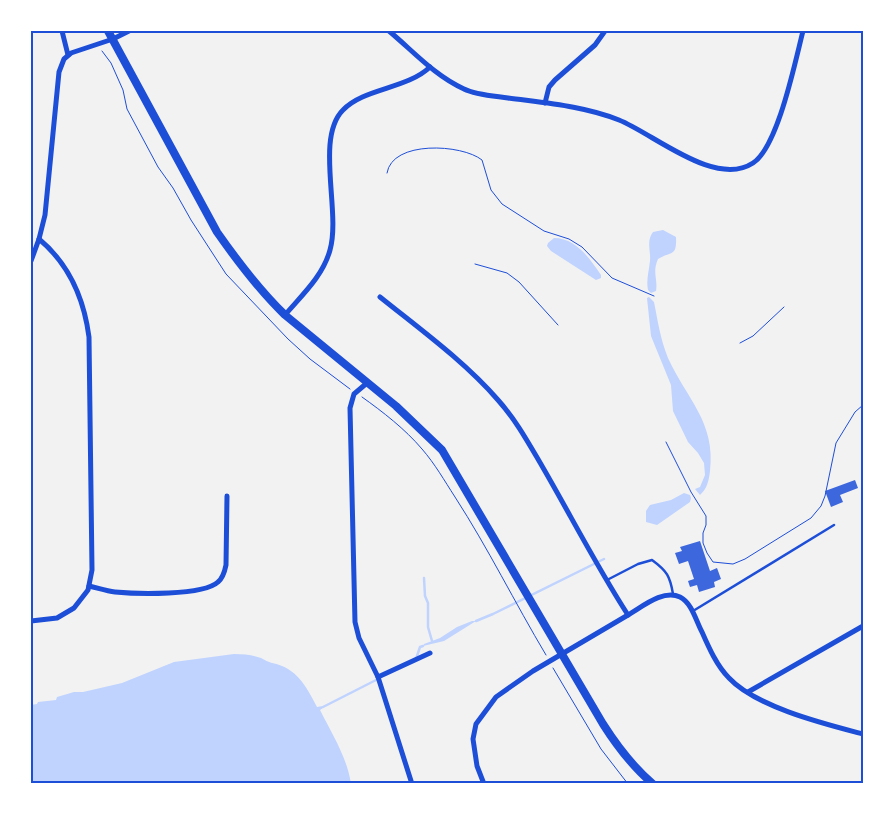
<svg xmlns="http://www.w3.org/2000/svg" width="894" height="815" font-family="'Alegreya Sans',sans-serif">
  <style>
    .water { fill: #bfd3fe }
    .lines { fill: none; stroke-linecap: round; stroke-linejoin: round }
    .stream { stroke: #bfd3fe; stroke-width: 2.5 }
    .building { fill: #3d67dc }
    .path { stroke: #1d4ed8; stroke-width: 1 }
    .service { stroke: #1d4ed8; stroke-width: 2.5 }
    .minor { stroke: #1d4ed8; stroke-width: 5 }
    .secondary { stroke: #1d4ed8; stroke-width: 8 }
    .neatline { fill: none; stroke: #1d4ed8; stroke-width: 2 }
  </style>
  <rect width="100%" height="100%" fill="#f2f2f2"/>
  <g class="water">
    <path d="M663 230 676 237C677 257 671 251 658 259 652 273 658 278 656 291L651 293 648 290C646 280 649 271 650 261 651 251 646 241 653 232Z"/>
    <path d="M554 238C576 238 590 259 601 275V278L596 280 551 251 547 246 548 243Z"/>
    <path d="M649 297 654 302C658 322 660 338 668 358 686 398 716 422 710 471 709 480 707 489 700 495L695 489 700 487 705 475 704 463 698 453 688 442 673 411 671 385 651 336 647 298Z"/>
    <path d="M684 493 690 495 691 498 690 502 657 525 646 522V511L650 505 671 500Z"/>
    <path d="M472 621H476L444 641 423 646 424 644 440 638 457 627Z"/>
    <path d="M234 654C244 654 253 655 261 658 265 660 268 662 272 663 297 668 306 686 317 707L323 706V708L320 710C332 734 347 757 351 784H31V705L37 704 38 702 56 700 57 697 74 692H83L122 683 174 662Z"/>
  </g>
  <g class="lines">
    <g class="stream">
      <path d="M424 578 425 596 428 603V627L432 641"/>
      <path d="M476 621 493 614 604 559"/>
      <path d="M416 659 420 647 423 646"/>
      <path d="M323 707 378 679"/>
    </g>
  </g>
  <g class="building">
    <path d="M855 480 858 488 840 495 843 502 831 507 825 491Z"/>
    <path d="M700 541 710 571 717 568 721 579 714 582 715 587 699 592 697 585 690 587 688 581 694 579 688 561 679 564 675 553 682 551 680 547Z"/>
  </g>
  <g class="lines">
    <g class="path">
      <path d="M102 51 111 63 123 90 127 109 158 167 173 188 191 220 226 274 288 339 310 359 350 389"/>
      <path d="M387 173C392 140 462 144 482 160L491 190 502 204 544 231 569 239 582 247 612 278 654 296"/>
      <path d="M475 264 507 273 519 282 558 325"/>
      <path d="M740 343 753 336 784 307"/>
      <path d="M362 397C383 412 405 429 422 449 435 464 444 480 455 497 488 548 515 603 546 655"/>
      <path d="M666 442 691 492 706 516V525L703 533V543L707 553 713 562 733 564 745 559 811 518 821 506 825 496 836 443 855 412 863 405"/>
      <path d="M553 668 601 749 628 784"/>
    </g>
    <g class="service">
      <path d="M607 580 638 564 652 560C667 571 670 576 673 594"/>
      <path d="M693 611 834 525"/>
    </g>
    <g class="minor">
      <path d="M62 31 68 55"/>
      <path d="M389 31C413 51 435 76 464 89 476 95 494 96 508 98 545 103 584 106 619 120 654 134 715 188 753 163 778 147 795 62 803 31"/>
      <path d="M545 103 549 87 555 80 595 45 605 31"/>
      <path d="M31 261 39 239 45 215 59 72 64 59 71 53 113 39 129 31"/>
      <path d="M380 297C421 330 464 361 498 400 516 420 529 444 542 466 571 516 597 567 628 615 642 607 663 589 680 597 692 603 696 621 702 632 709 648 717 666 729 678 756 707 825 724 863 734"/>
      <path d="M285 315C302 295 323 276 330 250 341 212 315 138 343 110 364 88 407 89 430 67"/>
      <path d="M367 383 354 394 350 408 355 622 359 638 378 677 412 784"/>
      <path d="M89 586C98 588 106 591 115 592 136 594 203 596 218 582 223 578 225 570 226 565L227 496"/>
      <path d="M31 621 57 618 74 608 88 590 92 570 89 337C84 299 69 264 39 239"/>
      <path d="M378 677 430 653"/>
      <path d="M748 692 863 626"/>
      <path d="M484 784 477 766 473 739 476 724 496 697 533 671 628 615"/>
    </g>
    <path class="secondary" d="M108 31 217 232C238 262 259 290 285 315L396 406 442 450 603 724C617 746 633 767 653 784"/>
  </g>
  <rect width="894" height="815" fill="none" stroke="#ffffff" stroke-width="65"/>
  <rect x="32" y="32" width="830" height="750" class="neatline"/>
</svg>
